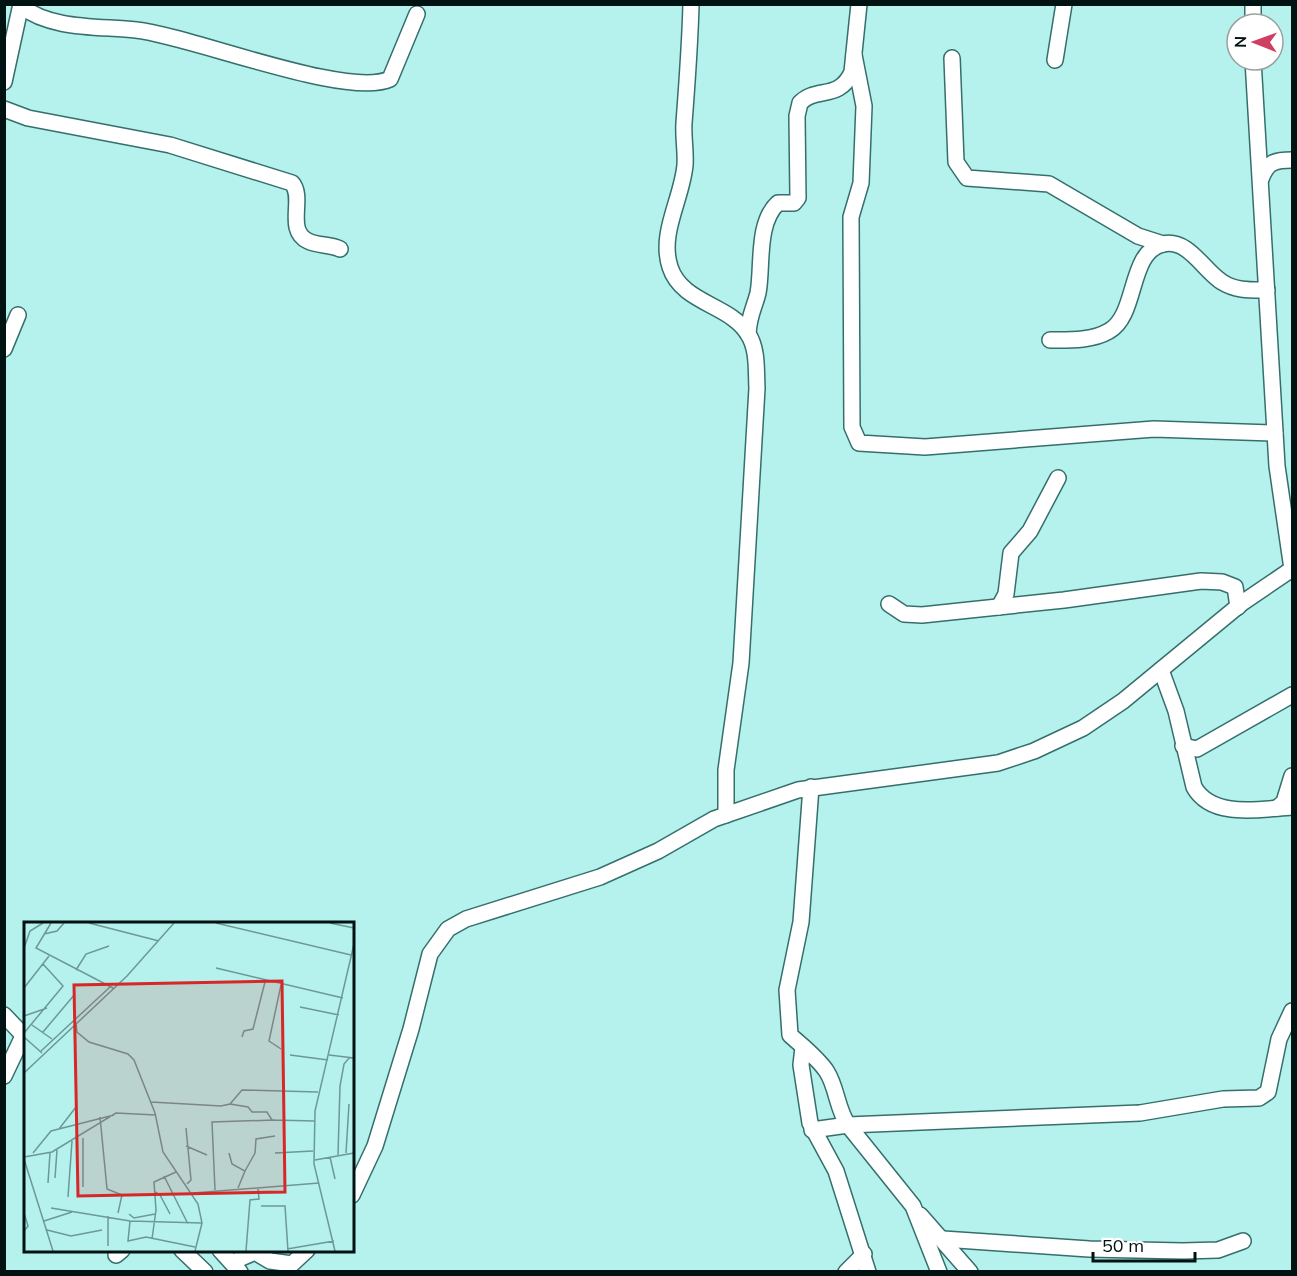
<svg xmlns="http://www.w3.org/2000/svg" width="1297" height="1276" font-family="Mulish,sans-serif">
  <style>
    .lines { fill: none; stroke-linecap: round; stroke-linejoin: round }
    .minor-casing { stroke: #356f6c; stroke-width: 18 }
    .minor { stroke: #fff; stroke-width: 15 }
    .inset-road { fill: none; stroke: #6d9895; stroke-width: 1.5 }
    .view { fill: #d62828; fill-opacity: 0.15; stroke: #d62828; stroke-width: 3 }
    .inset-edge { fill: none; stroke: #001312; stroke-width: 3 }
  </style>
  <rect width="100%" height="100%" fill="#b5f1ed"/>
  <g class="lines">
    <defs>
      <g id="minor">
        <path d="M691 4C690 44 687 84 684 123 683 137 686 151 685 165 682 199 659 233 670 267 682 304 730 304 748 334 758 349 756 371 757 388L741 663 726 770V815"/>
        <path d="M21 6C51 30 100 26 136 30 191 36 347 99 390 79L417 14"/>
        <path d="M1253 24V4"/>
        <path d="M854 55 864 106 861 183 851 217 852 427 859 443 925 447 1154 429 1275 433"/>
        <path d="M952 58 956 162 967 178 1049 184 1138 236 1163 244"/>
        <path d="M1055 60 1064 4"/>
        <path d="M1253 60 1277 466 1292 569"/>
        <path d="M4 82 21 4"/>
        <path d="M4 109 28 118 170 145 292 183C305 198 285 230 308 241 318 246 330 244 340 249"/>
        <path d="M1261 179C1267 162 1275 160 1292 160"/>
        <path d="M748 334C749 315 754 309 758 293 763 267 756 223 778 203H794L798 198 797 116 800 103C816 86 839 101 852 72L859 4"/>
        <path d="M1050 340C1069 340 1092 341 1109 331 1138 315 1128 252 1163 244 1188 238 1204 271 1222 282 1236 291 1251 290 1267 290"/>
        <path d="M4 349 18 315"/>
        <path d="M889 604 904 614 922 615 1064 600 1201 581 1222 582 1235 587 1238 607"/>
        <path d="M999 607 1006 594 1011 553 1030 531 1058 478"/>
        <path d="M1161 670 1176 711 1194 787C1212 819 1260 809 1292 807"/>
        <path d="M1183 746 1197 749 1292 695"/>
        <path d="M811 787 801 922 787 990 790 1035C802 1046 818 1058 827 1072 837 1088 837 1109 848 1125L913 1206 939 1272"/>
        <path d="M1277 808 1284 802 1292 776"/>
        <path d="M4 1015 26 1038"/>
        <path d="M803 1047 801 1065 810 1123 836 1171 868 1272"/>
        <path d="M4 1076 23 1036"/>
        <path d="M812 1130 848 1125 1140 1113 1223 1099 1259 1098 1268 1092 1279 1039 1292 1011"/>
        <path d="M352 1195 375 1146 411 1029 430 954 448 929 466 919 600 877 658 851 714 819 798 790 998 763 1034 751 1083 728 1123 701 1242 603 1292 569"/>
        <path d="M920 1215 970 1272"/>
        <path d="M943 1239 1089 1249 1183 1251 1218 1250 1243 1241"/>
        <path d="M182 1250 205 1272"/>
        <path d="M220 1250 240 1272"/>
        <path d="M116 1255 122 1250"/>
        <path d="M235 1267 239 1259 255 1252 270 1261 292 1264 307 1250"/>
        <path d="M846 1272 864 1254"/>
      </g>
    </defs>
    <use href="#minor" class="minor-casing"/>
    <use href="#minor" class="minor"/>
  </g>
  <g transform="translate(24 922)">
    <rect width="330" height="330" fill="#b5f1ed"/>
    <path class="inset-road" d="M27 1 12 26 89 66M65 1 135 19M192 1 327 33M306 1 330 6M20 12 33 9 40 1M0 26 6 9 19 1M192 46 319 76M52 48 62 32 85 24M0 66 25 34M276 85 315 93M0 94 23 86M52 101 53 110 65 120 104 132 110 138 131 191 139 230 174 282 178 301 171 329M8 103 28 117M19 110 51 72M0 111 39 64 19 42M0 115 18 131M218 115 220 109 229 107 241 60M257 127 245 119 257 63M17 129 86 65M266 133 304 138M305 133 330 136M0 151 103 54 150 1M127 180 197 184 206 182 218 168 294 170M206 182 224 185 228 190H243L248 198 291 199M76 195 83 267 98 273 94 291M162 206 167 258 163 262M35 207 52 185M59 216V265M162 224 183 233M9 231 27 209 90 193M205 231 208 242 221 249 214 266M251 231 289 229M322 231 325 182M314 233 316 164 320 142 326 135M0 235 28 230 92 191 132 193M306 235 311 257M0 237 29 329M291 238 330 231M221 249 231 231 232 217 251 214M140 254 164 302M31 256 33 228M24 261 26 231M191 268 188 200 251 198M130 269 136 273 146 292M169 271 295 261M44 275 48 219M237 284H261L264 329M27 286 106 299M0 291 4 304 0 309M105 292 110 296 131 292M84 294V324M20 299 48 290M23 308 47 314 78 308M128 317 132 288 130 260 152 250M171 325 122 315 104 319 106 299 178 301M263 327 310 319M222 329 226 278 235 277 234 266M311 329 290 242 291 189 330 22"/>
    <path class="view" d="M258 59 261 270 54 274 50 63Z"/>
    <rect width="330" height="330" class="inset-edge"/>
  </g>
  <rect width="1297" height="1276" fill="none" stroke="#001312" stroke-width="12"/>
  <g transform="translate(1255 42) rotate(271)"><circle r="28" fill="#ffffff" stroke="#99a1a0" stroke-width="1.5"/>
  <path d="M0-4.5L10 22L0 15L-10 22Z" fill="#ce3f61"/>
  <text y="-9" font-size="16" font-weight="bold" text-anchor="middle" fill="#001312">N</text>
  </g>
  <path d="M1093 1252v9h102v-9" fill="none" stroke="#001312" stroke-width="3"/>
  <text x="1102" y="1252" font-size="18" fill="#001312" stroke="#ffffff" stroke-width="4.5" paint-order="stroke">50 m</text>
</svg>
